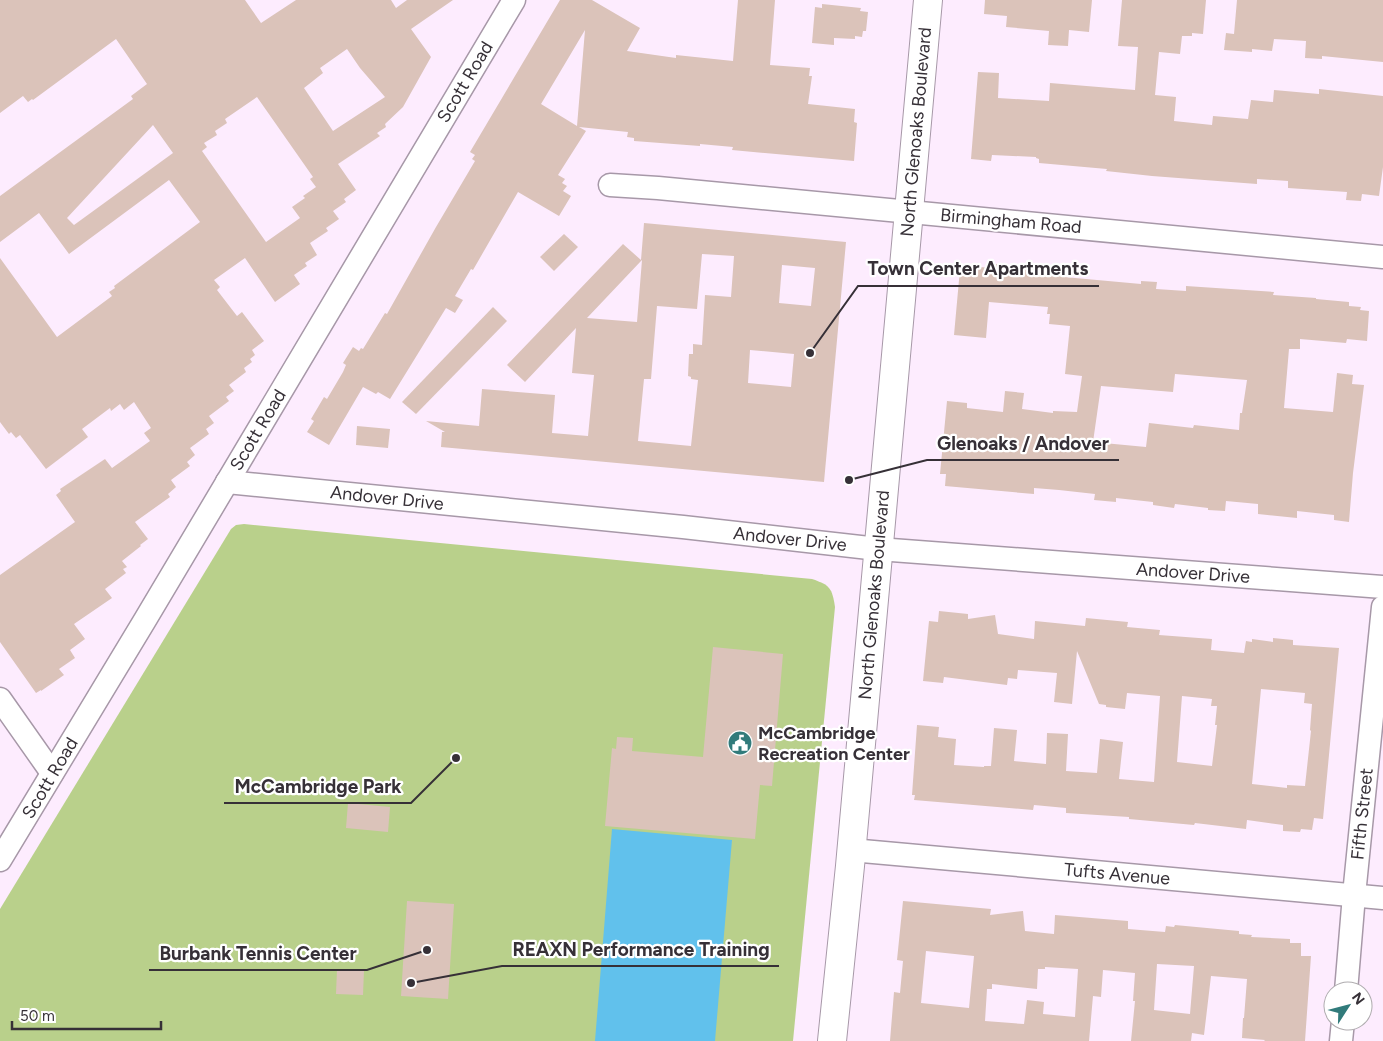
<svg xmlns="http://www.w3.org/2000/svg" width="1383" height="1041" font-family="Figtree,sans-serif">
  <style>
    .green { fill: #b9d08b }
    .water { fill: #61c1ec }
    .building { fill: #dbc3ba; fill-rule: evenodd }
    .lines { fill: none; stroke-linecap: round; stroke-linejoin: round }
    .minor-casing { stroke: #a798a8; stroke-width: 25 }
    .major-casing { stroke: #a798a8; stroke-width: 30 }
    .minor { stroke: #fff; stroke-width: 22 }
    .major { stroke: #fff; stroke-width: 28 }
    .labels { text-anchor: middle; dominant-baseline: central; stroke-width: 4.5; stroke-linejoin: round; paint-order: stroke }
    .street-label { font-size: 18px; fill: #363037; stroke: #fff }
    .poi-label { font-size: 18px; font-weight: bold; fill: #363037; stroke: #fff; text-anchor: start }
    .leader { fill: none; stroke: #363037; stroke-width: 2 }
    .callout-dot { fill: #363037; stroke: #fff; stroke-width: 2 }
    .callout-label { font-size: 19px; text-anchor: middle; font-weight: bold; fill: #363037; stroke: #fff; stroke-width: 4.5; stroke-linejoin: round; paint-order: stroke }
  </style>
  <rect width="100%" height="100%" fill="#fdecfe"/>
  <path class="green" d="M244 524 812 579C830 585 832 588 835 607L793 1041H0V909L231 529 236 525Z"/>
  <path class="water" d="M612 829 732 840 715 1041H595Z"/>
  <g class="building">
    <path d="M0 0H245L261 23 296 0H391L396 8 407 0H453L411 29 431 57 403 107 385 124 386 127 377 133 380 136 338 164 356 190 344 199 346 202 333 211 339 219 326 228 328 231 310 243 317 255 305 263 307 266 294 275 300 284 275 302 245 258 214 280 220 287 217 290 237 316 242 312 264 341 252 350 255 355 250 359 252 362 244 368 246 372 229 385 234 391 226 397 229 401 209 416 214 423 206 429 209 434 190 448 195 455 187 462 190 466 171 480 176 487 168 494 170 497 135 522 148 539 140 545 141 546 122 561 127 567 123 569 126 573 105 589 112 598 74 624 85 639 70 650 75 658 59 669 64 675 41 691V690L36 693 0 642V575L75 522 56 495 61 491 60 489 105 459 112 468 150 441 144 433 151 428 134 402 124 410 120 404 111 411 110 408 82 429 88 437 46 469 20 435 16 438 11 432 9 434 0 422V258L57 337 112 296 109 292 115 288 114 286 200 222 169 180 69 254 39 213 0 242V196L133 99 131 96 147 84 116 39 33 100 32 99 28 102 23 96 0 113ZM347 49 360 68 385 97 333 131 304 88 323 73 320 68ZM257 97 313 177 310 179 316 187 303 196 305 198 292 207 300 218 266 242 202 151 207 147 204 143 217 135 215 131 227 123 225 119ZM153 125 173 153 74 225 67 218Z"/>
    <path d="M560 0H592L640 28 627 51 676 58V55L733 61 738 0H775L770 65 810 68 809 76H812L808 104 855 109 854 122 857 123 854 161 732 150 733 147 700 144V146L634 141V138L627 137 628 132 579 127 586 131 558 175 565 179 562 183 567 186 563 191 571 196 559 216 518 192 473 270 471 269 455 296 463 300 455 313 446 308 390 399 378 392 376 394 363 387 329 445 307 432 314 421 311 419 324 397 327 399 343 372 346 365 343 363 353 347 359 351 361 348 363 349 385 313 387 314 436 227 475 161 472 159 475 155 470 152ZM585 30 577 126 541 104Z"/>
    <path d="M985 0H1092L1089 32 1069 30 1068 46 1048 45 1049 31 1006 27 1007 16 984 14Z"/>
    <path d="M1122 0H1206L1203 34 1192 33V36H1182L1180 54 1159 52 1155 95 1176 97 1174 121 1212 125 1213 116 1248 119 1251 100 1273 102 1274 90 1319 94V89L1383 96V167L1379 196 1362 194 1361 201 1346 200 1347 192 1288 188V181L1257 179V184L1152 176 1106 171 1107 169 1039 163V159L1036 158V157L992 155 991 161 971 159 978 72 999 73 998 98 1049 101 1050 83 1135 90 1138 47 1118 46Z"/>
    <path d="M1237 0H1383V62L1322 56V59L1305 58 1306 41 1274 39 1272 51 1252 49V52L1224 50 1226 33 1234 34Z"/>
    <path d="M822 4 861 8 860 11 868 12 866 31H863L862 37 855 36V39L834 38V45L812 43 815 7 822 8Z"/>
    <path d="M644 223 846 242 824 482 441 447 442 432H445L426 421 479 426 482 389 555 395 552 433 588 436 594 375 572 373 576 328 525 382 507 365 623 244 641 260ZM702 254 734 256 731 297 705 295 702 345 693 344V354H689L688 376 691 377V379L698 380 691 446 638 441 644 379H651L657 306 697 309ZM642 260 637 322 587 318 641 261ZM782 265 815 268 811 306 779 303ZM750 350 794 354 791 387 748 383Z"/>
    <path d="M564 234 578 247 554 271 540 257Z"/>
    <path d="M996 264 1047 268 1046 272 1065 274 1064 277 1141 284V281L1157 282 1156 289 1186 291V286L1274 292 1273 295 1316 298V299L1349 302V306L1361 307 1360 310 1369 311 1367 341 1347 339 1346 343 1300 339V349H1289L1284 408 1333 412 1337 373 1353 375 1352 384 1364 385 1353 473 1349 522 1334 520V515L1297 511V518L1258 514V504L1226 501 1225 511 1208 510V508L1175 504 1174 508 1153 505V502L1116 498V502L1094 500 1095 494 1059 490 1034 488V494L945 486 946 474H940L947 401 967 403V408L1003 412 1005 391 1024 393 1022 409 1053 413V411L1077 412 1082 376 1065 374 1070 326 1049 324 1050 314H1047L1048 307 989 302 986 338 954 335 960 269 978 271 979 267 995 268ZM1175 374 1247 380 1242 413H1240L1239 430 1194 425 1193 428 1149 423 1146 447 1093 442 1101 386 1173 392Z"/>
    <path d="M493 307 507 321 416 414 402 402Z"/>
    <path d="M357 426 390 429 388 448 356 445Z"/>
    <path d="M939 611 968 614V619L995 615 998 634 1034 639 1035 621 1085 626 1086 618 1128 622 1127 627 1160 630 1159 635 1212 639 1211 650 1244 653 1246 641 1252 642V639L1273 642V638L1293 640V645L1339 648 1323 819 1314 818 1312 830 1301 829 1300 832 1283 831V825L1247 820 1246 829 1195 823 1194 825 1129 819V817L1066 813V808L1034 805 1033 810 914 800 915 795H912L917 725 939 727 938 737 956 739 954 765 984 767V766H991L994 728 1017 730 1014 761 1046 764 1047 733 1068 734 1066 771 1097 773 1100 739 1123 742 1119 779 1154 782 1160 696 1127 693 1125 709 1106 707V705L1099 704 1077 651 1072 704 1054 702 1057 673 1018 670 1017 679 1008 678 1007 685 944 677 943 683 923 681 929 621 938 622ZM1261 689 1305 693 1304 703 1312 704 1310 730 1311 731 1305 786 1287 785V788L1252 784ZM1182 696 1212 699 1211 706H1217L1215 725H1217L1212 766 1177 762Z"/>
    <path d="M713 647 783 654 772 786 760 785 755 839 605 826 612 748 616 749 617 737 633 738 632 751 703 757Z"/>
    <path d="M348 803 390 807 388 832 346 828Z"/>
    <path d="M407 901 454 904 448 999 401 996Z"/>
    <path d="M903 901 991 909 990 915 1023 911 1025 931 1054 934 1055 915 1128 921V929L1165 932 1166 926 1174 927 1175 925 1239 931V934L1252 935 1251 937 1290 939V943H1301V956H1311L1305 1041H1264L1265 1040 1242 1038 1243 1018H1244L1247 979 1211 976 1204 1035 1192 1033 1191 1041H1131L1135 1001H1133L1135 973 1103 970 1101 997 1093 996 1089 1041H890L894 992 900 993 903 961 897 960ZM926 951 974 956 969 1008 921 1003ZM1157 964 1194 966 1190 1014 1154 1010ZM1045 967 1078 969 1075 1017 1043 1014 1044 1002 1027 1000 1024 1024 985 1021 987 989H992V984L1037 989 1038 969H1045Z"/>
    <path d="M337 969 364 970 363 995 336 994Z"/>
  </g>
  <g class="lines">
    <defs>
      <g id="minor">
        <path d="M610 185 658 188 1383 257"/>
        <path d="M227 482 683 527 878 549 1383 587"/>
        <path d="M0 699 52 773"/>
        <path d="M851 850 1383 898"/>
        <path d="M0 860 145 620 514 0"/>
        <path d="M1346 991 1354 895 1383 607"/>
        <path d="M1341 1041 1343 1021"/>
      </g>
      <path id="major" d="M832 1041 850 866 928 0"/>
    </defs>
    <use href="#minor" class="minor-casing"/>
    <use href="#major" class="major-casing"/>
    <use href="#minor" class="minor"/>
    <use href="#major" class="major"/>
  </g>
  <defs>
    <symbol id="civic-disc" viewBox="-11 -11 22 22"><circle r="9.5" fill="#317b7b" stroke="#fff"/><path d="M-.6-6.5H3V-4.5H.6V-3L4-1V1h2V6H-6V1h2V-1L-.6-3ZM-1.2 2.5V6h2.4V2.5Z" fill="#fff"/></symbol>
  </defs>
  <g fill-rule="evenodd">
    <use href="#civic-disc" x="726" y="729" width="28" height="28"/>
  </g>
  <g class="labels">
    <g class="street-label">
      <text transform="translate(465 82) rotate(-59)">Scott Road</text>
      <text transform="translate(916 132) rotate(-85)">North Glenoaks Boulevard</text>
      <text transform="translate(1011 221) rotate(5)">Birmingham Road</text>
      <text transform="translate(258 430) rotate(-59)">Scott Road</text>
      <text transform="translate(387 498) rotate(6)">Andover Drive</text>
      <text transform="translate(790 539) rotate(6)">Andover Drive</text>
      <text transform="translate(1193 573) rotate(4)">Andover Drive</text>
      <text transform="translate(874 595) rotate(-85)">North Glenoaks Boulevard</text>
      <text transform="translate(50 778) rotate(-59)">Scott Road</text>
      <text transform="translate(1362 814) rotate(-84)">Fifth Street</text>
      <text transform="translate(1117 874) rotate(5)">Tufts Avenue</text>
    </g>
    <g class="poi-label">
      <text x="758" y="733">McCambridge<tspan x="758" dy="21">Recreation Center</tspan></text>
    </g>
  </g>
  <path class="leader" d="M810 353L858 286H1099M849 480L927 460H1119M456 758L411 803H224M411 983L502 966H779M427 950L367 970H149"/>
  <g class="callout-dot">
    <circle cx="810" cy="353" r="5"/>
    <circle cx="849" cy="480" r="5"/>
    <circle cx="456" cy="758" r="5"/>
    <circle cx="411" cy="983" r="5"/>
    <circle cx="427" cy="950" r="5"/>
  </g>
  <g class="callout-label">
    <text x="978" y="275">Town Center Apartments</text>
    <text x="1023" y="450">Glenoaks / Andover</text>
    <text x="318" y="793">McCambridge Park</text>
    <text x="641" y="956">REAXN Performance Training</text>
    <text x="258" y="960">Burbank Tennis Center</text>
  </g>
  <g transform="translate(1348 1006) rotate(54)"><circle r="24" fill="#ffffff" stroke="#afacaf"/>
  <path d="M0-4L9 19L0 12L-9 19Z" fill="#317b7b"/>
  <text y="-8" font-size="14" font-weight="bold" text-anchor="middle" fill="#363037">N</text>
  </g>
  <path d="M12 1021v8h149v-8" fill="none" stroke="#363037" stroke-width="2.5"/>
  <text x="20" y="1021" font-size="15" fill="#363037" stroke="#ffffff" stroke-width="4" paint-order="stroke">50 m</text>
</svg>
